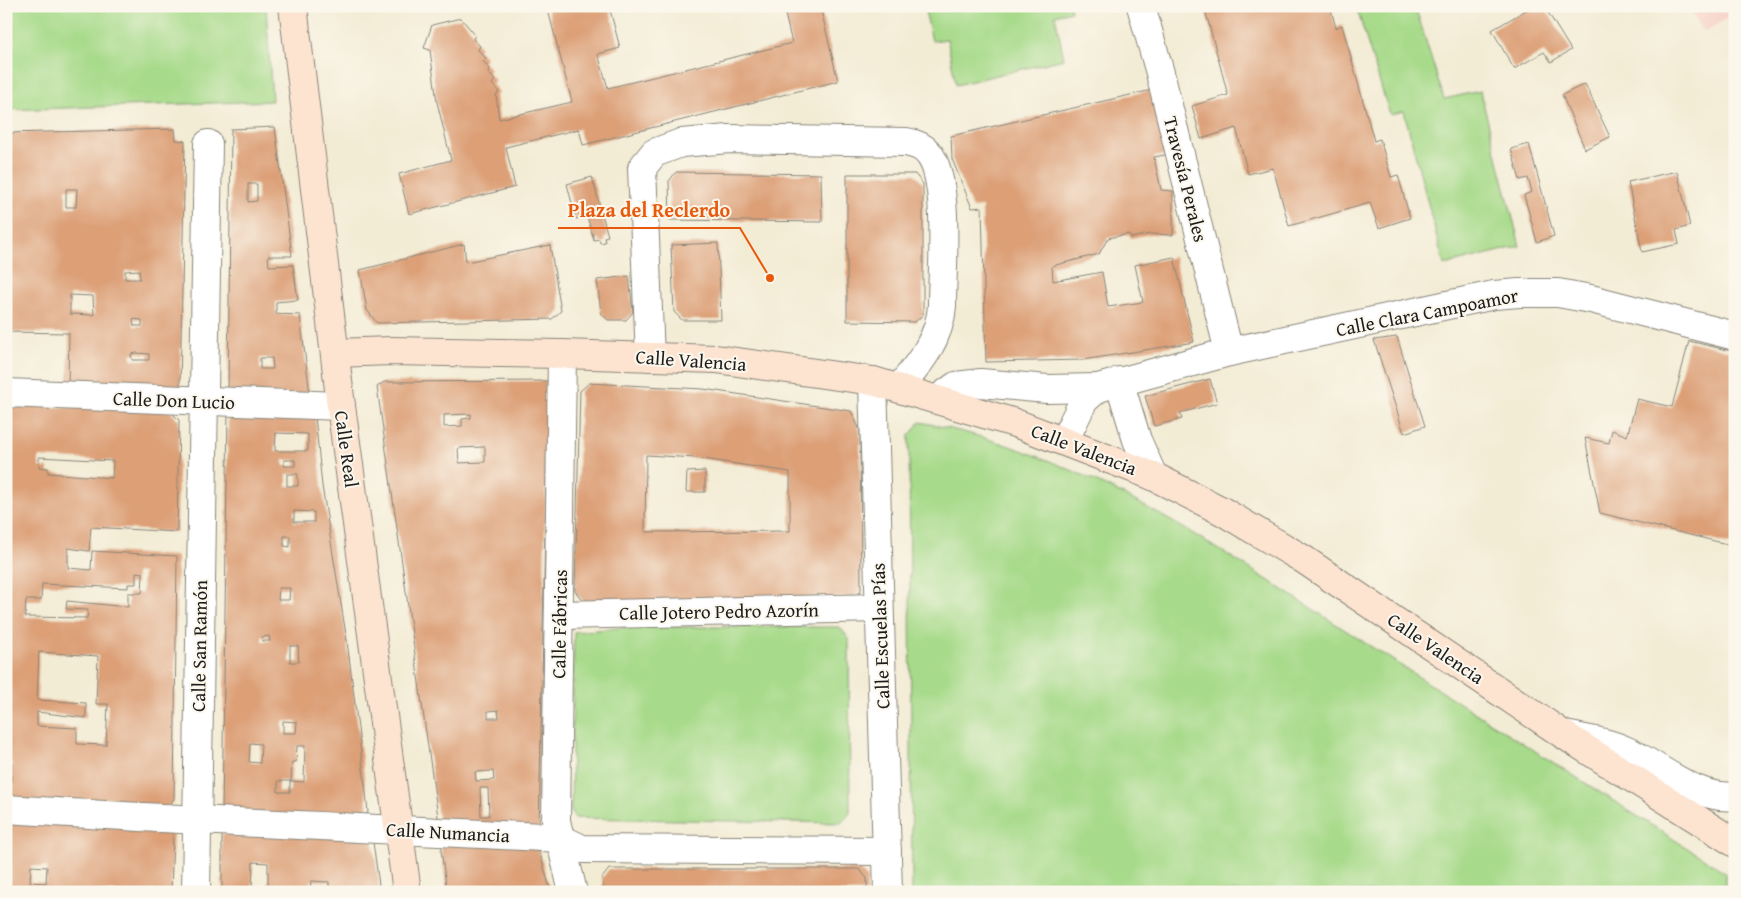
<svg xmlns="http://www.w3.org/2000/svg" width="1741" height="898" font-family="'Gentium Book Plus',serif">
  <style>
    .built { fill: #f7d1c6 }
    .green { fill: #a7da8a; stroke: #627b53 }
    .building { fill: #dc9f76; fill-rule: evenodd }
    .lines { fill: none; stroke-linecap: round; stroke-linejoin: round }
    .minor-casing { stroke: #888478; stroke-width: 30 }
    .secondary-casing { stroke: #888478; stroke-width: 30 }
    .minor { stroke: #fff; stroke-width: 28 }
    .secondary { stroke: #fde4d1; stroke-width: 28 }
    .labels { text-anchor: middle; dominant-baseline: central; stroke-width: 4; stroke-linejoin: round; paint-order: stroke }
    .street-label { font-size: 19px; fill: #1c1c1c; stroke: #fbf7ec }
    .leader { fill: none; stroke: #e8590c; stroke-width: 2 }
    .callout-dot { fill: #e8590c; stroke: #fbf7ec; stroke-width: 2 }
    .callout-label { font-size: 20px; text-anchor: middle; font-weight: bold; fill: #e8590c; stroke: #fbf7ec; stroke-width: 4; stroke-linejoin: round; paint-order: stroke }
  </style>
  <rect width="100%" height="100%" fill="#fbf7ec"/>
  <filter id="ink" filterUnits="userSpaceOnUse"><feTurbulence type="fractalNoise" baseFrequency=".02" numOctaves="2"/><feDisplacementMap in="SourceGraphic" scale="10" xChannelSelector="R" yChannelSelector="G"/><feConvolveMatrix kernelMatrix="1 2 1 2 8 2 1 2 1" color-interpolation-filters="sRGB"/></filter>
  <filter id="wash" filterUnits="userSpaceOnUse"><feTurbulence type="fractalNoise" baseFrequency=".0096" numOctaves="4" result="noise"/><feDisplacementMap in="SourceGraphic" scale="20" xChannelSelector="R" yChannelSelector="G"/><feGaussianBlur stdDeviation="1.12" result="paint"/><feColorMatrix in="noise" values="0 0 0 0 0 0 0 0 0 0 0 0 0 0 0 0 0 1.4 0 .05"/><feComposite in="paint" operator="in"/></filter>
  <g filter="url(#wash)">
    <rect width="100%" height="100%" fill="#f3ecd5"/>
    <path class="built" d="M1688 6H1735V14L1704 32Z"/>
    <g class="green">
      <path d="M6 6H266L272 101 6 110Z"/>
      <path d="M924 6H1070L1071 11 1055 15 1064 59 956 85 947 39 932 41Z"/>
      <path d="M1356 6H1415L1444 99 1480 91 1520 246 1444 265 1404 111 1390 115Z"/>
      <path d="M920 422C1088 455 1215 547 1356 637 1479 715 1602 794 1725 872V892H912L909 436Z"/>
      <path d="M629 627H840L849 639 850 813 841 823 574 818 571 810 574 632Z"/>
    </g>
    <g id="blocks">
      <g class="building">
        <path d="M547 6H609L620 48 598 54 608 88 792 43 783 6H820L838 81 583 145 579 129 506 147 515 187 409 214 399 174 451 160 437 102 430 50 424 48 432 25 461 18 475 35 473 39 480 46 478 50 486 58 483 61 490 69 488 73 495 80 492 84 499 92 496 95 499 119 572 102Z"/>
        <path d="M1204 6H1330L1336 28 1342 25 1374 141 1380 139 1391 177 1398 175 1410 218 1379 228 1370 203 1289 226 1273 168 1248 174 1236 128 1201 139 1192 106 1228 95Z"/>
        <path d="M1533 6H1544L1571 50 1551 62 1544 52 1514 69 1492 30Z"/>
        <path d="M1585 84 1610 137 1585 149 1562 95Z"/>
        <path d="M1152 90 1170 154 1154 157 1161 190 1173 191V235L1150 234 1131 238 1129 234 1108 238 1099 254 1052 266 1053 281 1102 272 1108 307 1143 302 1135 265 1174 257 1194 342 1083 360 986 362 982 207 972 208 952 159 951 136Z"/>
        <path d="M275 127 292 256H268L269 266 293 265 298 300 276 302V314L300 315 310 395 228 392 231 129ZM248 184H257V201L248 202ZM260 358H272L273 369H260Z"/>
        <path d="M175 129 176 140 185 141 180 388 68 385 69 333 6 332V133ZM66 189H77L76 207H66ZM139 270 140 279H125V271ZM70 295 93 296 94 315 70 314ZM133 319 142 320V326H134ZM137 353 149 354V360H132L131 354Z"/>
        <path d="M1529 144 1554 236 1537 242 1524 195 1532 192 1528 178 1520 180 1511 149Z"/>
        <path d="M1677 171 1690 226 1676 230 1679 244 1642 252 1628 182Z"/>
        <path d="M676 172 821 174 822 222 670 220 669 181Z"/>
        <path d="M847 174H915L923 184V315L915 322 847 321Z"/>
        <path d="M592 177 608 236 604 237 605 242 600 243 599 239 594 240 587 216 576 219 567 184Z"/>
        <path d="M718 243 721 320H682L674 312 671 245Z"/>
        <path d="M464 244 466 262 550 245 561 311 552 319 377 323 367 310 360 270Z"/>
        <path d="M629 276 633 312 626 320H608L601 313 597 280Z"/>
        <path d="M1397 337 1425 426 1404 433 1374 340Z"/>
        <path d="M1689 341 1735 352V546L1600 513 1585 438 1609 443 1612 430 1627 436 1637 399 1672 407Z"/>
        <path d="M1210 379 1217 403 1180 413 1182 419 1154 426 1145 396Z"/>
        <path d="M548 381 539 832 439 824 377 387 384 382ZM471 414V418L462 419V426L444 427V415ZM485 447V462L459 463 458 448ZM498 710 499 718H488V711ZM493 771 494 780 476 781 475 772ZM480 788H488L489 816H481Z"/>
        <path d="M589 383 703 389 851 411 860 430 861 591 854 597 584 602 575 591 580 391ZM646 455 696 458 790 472V531L645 532Z"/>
        <path d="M6 405 170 411 179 420 177 532 91 527 89 551 68 548V568L91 570 92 551 177 556 174 799 167 809 6 799V782H11L12 763H6ZM39 457 113 461 112 478 48 473V468L39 467ZM136 572 143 573 142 593H128V607L67 601 66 609 88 610 87 618 25 617 26 600H41L42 584 128 588V584H136ZM39 652 98 656 96 704H108L106 745 77 744V728L37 726V712L86 718V703L37 700Z"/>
        <path d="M228 412 315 416 322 486 347 641 365 784 368 812 362 820 222 814ZM276 433 308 434V451H275ZM284 460H295V466H284ZM287 474H298V486H287ZM294 511 314 512V522H294ZM284 536H290V547L284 546ZM279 588H290L289 600H278ZM269 636 270 641H262V637ZM290 646H298L299 662H290ZM283 721 297 722 296 733H283ZM250 743 261 744 260 763 249 762ZM297 746H305L304 782 290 781V792H278V781H291L292 762H296Z"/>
        <path d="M705 471V492H686L687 472Z"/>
        <path d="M6 818 168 828 173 835 171 892H6ZM31 866 47 867 46 883 30 882Z"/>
        <path d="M222 834 372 835 380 892H329V882L311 881 310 892H268V863L253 862 252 892H222Z"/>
        <path d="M446 840 533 845 540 854 551 892H447L441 850Z"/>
        <path d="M609 869H859L867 878V892H604L602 878Z"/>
      </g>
    </g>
  </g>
  <g filter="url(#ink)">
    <use href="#blocks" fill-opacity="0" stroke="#888478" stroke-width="1"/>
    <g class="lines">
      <defs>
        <g id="minor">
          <path d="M1141 6 1160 73 1229 352"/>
          <path d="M562 354 556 821 573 892"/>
          <path d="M650 357 642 168 654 153 681 143 729 139 906 142C915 144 923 146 929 154 950 180 942 271 942 306 940 338 920 363 900 387"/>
          <path d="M873 381 888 892"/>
          <path d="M1119 381 1137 440 1153 476"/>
          <path d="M6 393 341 406"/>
          <path d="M938 399 956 386 981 383 1047 389 1098 388"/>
          <path d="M1064 441 1084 400 1098 388 1229 352 1494 295 1519 293H1558L1591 299 1735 336"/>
          <path d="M559 615 879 608"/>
          <path d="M1565 735C1586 739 1608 742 1629 752 1661 767 1698 801 1735 796"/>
          <path d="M6 809C190 821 374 828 559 838L582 849 887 851"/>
          <path d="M196 892 208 144"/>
        </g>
        <g id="secondary">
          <path d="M293 6 341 406 407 892"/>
          <path d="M335 353 391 351 562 354 716 359 873 381 1015 423 1153 476 1222 511 1303 559 1564 735 1735 843"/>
        </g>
      </defs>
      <use href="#minor" class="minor-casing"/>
      <use href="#secondary" class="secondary-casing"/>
      <use href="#minor" class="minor"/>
      <use href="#secondary" class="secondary"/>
    </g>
  </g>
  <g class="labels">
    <g class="street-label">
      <text transform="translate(1186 179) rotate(76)">Travesía Perales</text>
      <text transform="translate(1427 312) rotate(-11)">Calle Clara Campoamor</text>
      <text transform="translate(691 360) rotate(4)">Calle Valencia</text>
      <text transform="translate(174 400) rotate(2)">Calle Don Lucio</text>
      <text transform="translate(347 449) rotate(82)">Calle Real</text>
      <text transform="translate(1084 449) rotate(21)">Calle Valencia</text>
      <text transform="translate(719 611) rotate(-1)">Calle Jotero Pedro Azorín</text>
      <text transform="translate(559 624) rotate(-89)">Calle Fábricas</text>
      <text transform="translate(880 636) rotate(-92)">Calle Escuelas Pías</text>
      <text transform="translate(199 646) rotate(-89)">Calle San Ramón</text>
      <text transform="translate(1436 648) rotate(34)">Calle Valencia</text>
      <text transform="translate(448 832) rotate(3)">Calle Numancia</text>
    </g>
  </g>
  <path class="leader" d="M770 278L740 228H558"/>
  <circle class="callout-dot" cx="770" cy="278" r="5"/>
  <g class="callout-label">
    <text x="649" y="217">Plaza del Reclerdo</text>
  </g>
  <rect width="1741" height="898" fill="none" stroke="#fbf7ec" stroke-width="25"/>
</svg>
